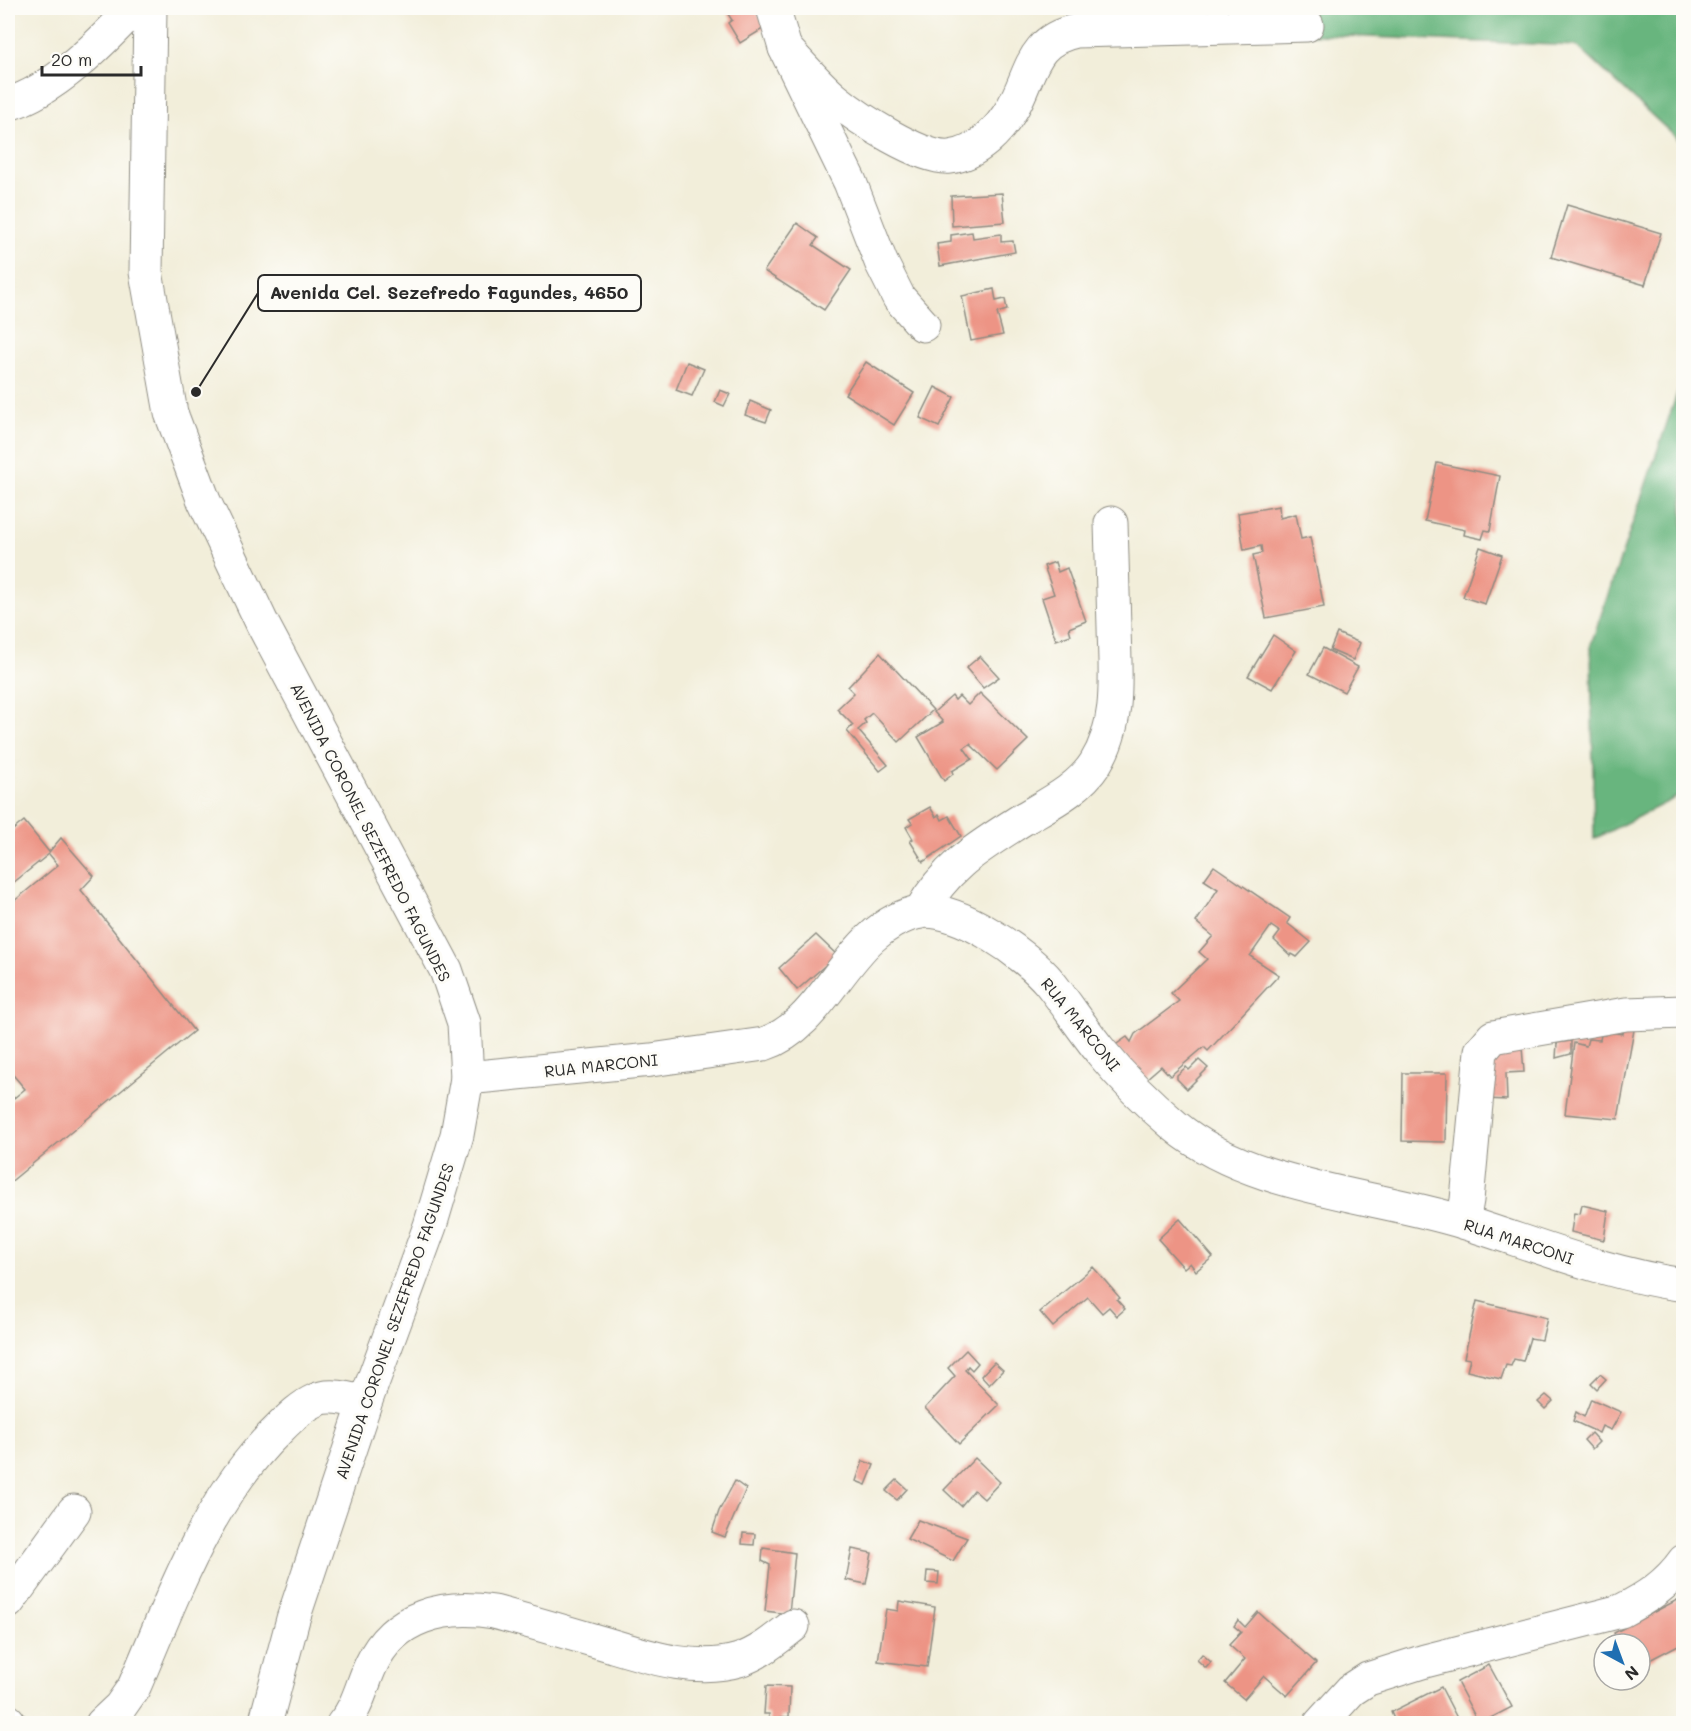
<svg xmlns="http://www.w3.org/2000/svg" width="1691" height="1731" font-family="Mali,sans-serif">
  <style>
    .forest { fill: #68b57e; stroke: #4a7054; stroke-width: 1.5 }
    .building { fill: #ed9485 }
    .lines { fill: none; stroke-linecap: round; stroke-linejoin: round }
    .minor-casing { stroke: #8e8c82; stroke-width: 35 }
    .major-casing { stroke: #8e8c82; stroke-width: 35 }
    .minor { stroke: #fff; stroke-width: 33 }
    .major { stroke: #fff; stroke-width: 33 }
    .labels { text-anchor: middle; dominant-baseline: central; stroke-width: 6; stroke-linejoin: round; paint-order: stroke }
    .street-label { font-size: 16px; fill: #2b2b2b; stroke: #fdfcf7 }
    .leader { fill: none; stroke: #2b2b2b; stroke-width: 2 }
    .callout-dot { fill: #2b2b2b; stroke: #fdfcf7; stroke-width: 2 }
    .callout { fill: #fdfcf7; stroke: #2b2b2b; stroke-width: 2 }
    .callout-label { font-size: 18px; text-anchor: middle; font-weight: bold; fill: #2b2b2b }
  </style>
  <rect width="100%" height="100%" fill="#fdfcf7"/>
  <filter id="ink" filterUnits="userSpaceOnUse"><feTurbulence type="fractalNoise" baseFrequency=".0167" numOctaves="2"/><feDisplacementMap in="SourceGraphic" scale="12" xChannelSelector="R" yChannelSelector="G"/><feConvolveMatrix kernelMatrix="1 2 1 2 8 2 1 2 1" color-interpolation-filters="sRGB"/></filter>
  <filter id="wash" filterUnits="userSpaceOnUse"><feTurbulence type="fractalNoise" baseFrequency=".008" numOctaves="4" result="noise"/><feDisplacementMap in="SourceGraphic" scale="24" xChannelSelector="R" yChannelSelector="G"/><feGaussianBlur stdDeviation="1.35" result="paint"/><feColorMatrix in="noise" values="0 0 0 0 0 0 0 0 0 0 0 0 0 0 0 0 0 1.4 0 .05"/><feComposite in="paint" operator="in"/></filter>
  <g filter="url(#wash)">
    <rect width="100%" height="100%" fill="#f2eeda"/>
    <g class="forest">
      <path d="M1096 8H1683V144L1577 46 1111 26Z"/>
      <path d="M1683 381V794L1594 839 1591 644 1679 388Z"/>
    </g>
    <g id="blocks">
      <g class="building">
        <path d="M724 8H754L766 27 740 43 728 23 732 20Z"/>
        <path d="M1002 193 1005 222 952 226 951 196Z"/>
        <path d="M1567 205 1661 233 1645 285 1551 257Z"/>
        <path d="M797 223 818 238 813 245 851 270 824 310 764 271Z"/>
        <path d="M972 232 973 238 1001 234V242L1013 241 1015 252 940 266 937 244 951 242V235Z"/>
        <path d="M994 289 996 301 1005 299 1007 310 997 313 1003 335 971 341 962 296Z"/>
        <path d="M687 362 704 369 692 396 676 390Z"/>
        <path d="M866 362 914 393 894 425 845 394Z"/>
        <path d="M935 387 954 397 939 427 920 418Z"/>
        <path d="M720 390 730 394 724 406 715 402Z"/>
        <path d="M750 401 771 410 766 422 745 415Z"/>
        <path d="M1437 463 1500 476 1490 531 1485 530 1482 539 1464 535 1465 530 1425 521Z"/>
        <path d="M1279 506 1280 518 1296 514 1301 539 1310 537 1324 607 1266 618 1253 555 1262 553 1261 546 1244 550 1238 513Z"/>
        <path d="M1480 547 1502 555 1485 604 1463 597Z"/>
        <path d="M1055 562 1058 572 1067 568 1086 621 1069 628 1071 635 1056 640 1042 598 1054 594 1044 566Z"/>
        <path d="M1337 633 1360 643 1353 660 1330 650Z"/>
        <path d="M1273 635 1296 651 1272 689 1248 676Z"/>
        <path d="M1323 648 1358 667 1344 692 1309 674Z"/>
        <path d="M880 653 933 710 899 742 872 713 864 720 866 723 858 730 888 765 880 771 847 731 853 725 837 709 854 693 848 687Z"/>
        <path d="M980 656 999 677 983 688 966 668Z"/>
        <path d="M980 693 1028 740 997 770 970 744 964 748 972 759 952 771 953 774 944 781 918 737 943 722 934 712 952 696 955 700 959 696 968 705Z"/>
        <path d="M930 807 936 817 939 814 942 820 949 816 961 836 923 862 910 841 913 839 906 827 912 823 909 819Z"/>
        <path d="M24 821 49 852 61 838 94 876 81 890 194 1031 8 1184V1103L25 1089 8 1069V906L58 865 49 854 8 887V834Z"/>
        <path d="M1214 866 1290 918 1287 923 1311 942 1297 957 1292 954 1291 956 1274 940 1280 932 1271 926 1250 956 1279 975 1208 1051 1204 1047 1170 1076 1161 1066 1146 1079 1114 1046 1127 1037 1131 1042 1135 1034 1179 1001 1171 993 1207 959 1199 952 1213 936 1196 922 1218 889 1204 880Z"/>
        <path d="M816 935 837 955 797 990 779 968Z"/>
        <path d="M1623 1028 1634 1030 1618 1119 1565 1114 1574 1043 1586 1046 1588 1039 1600 1040 1601 1035H1605L1607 1032 1622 1034Z"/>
        <path d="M1571 1041V1054L1556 1058 1557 1043Z"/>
        <path d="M1522 1047 1524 1072 1506 1073 1507 1100 1486 1099 1488 1050Z"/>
        <path d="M1199 1060 1208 1068 1187 1089 1177 1079V1075L1186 1067 1189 1070Z"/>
        <path d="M1403 1073H1447L1446 1142 1402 1141Z"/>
        <path d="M1582 1205 1608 1211 1604 1240 1571 1232 1574 1213 1580 1214Z"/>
        <path d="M1180 1219 1213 1257 1196 1271 1190 1263 1184 1268 1158 1239Z"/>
        <path d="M1093 1267 1120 1298 1117 1300 1125 1309 1117 1316 1109 1307 1102 1313 1088 1297 1053 1327 1040 1312Z"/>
        <path d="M1477 1301 1547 1318 1542 1340 1530 1338 1523 1361 1514 1359 1511 1366 1506 1365 1501 1379 1467 1371 1470 1359 1464 1358Z"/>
        <path d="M966 1350 978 1363 972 1370 968 1366 965 1370 999 1405 959 1444 925 1408 955 1376 948 1368Z"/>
        <path d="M994 1362 1003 1370 989 1385 981 1376Z"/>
        <path d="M1600 1374 1606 1379 1597 1389 1591 1383Z"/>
        <path d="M1546 1395 1553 1401 1545 1409 1538 1402Z"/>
        <path d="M1591 1399 1621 1412 1611 1430 1602 1426 1599 1433 1573 1421 1576 1412 1584 1417Z"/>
        <path d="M1591 1433 1599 1442 1592 1449 1584 1440Z"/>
        <path d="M975 1458 1000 1482 984 1499 974 1490 961 1506 944 1490Z"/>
        <path d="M863 1461 874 1465 866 1485 856 1481Z"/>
        <path d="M897 1480 907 1489 897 1500 886 1491Z"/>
        <path d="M735 1481 746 1489 725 1537 712 1532 719 1511Z"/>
        <path d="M918 1520 967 1538 953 1561 907 1539Z"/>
        <path d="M743 1533 755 1534 754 1545 742 1544Z"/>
        <path d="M763 1548 795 1553 789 1614 765 1611 770 1565 762 1561Z"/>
        <path d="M852 1549 872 1553 866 1584 846 1580Z"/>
        <path d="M927 1571 939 1572 938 1584 926 1583Z"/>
        <path d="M1677 1600 1684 1613V1642L1640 1665V1644H1620L1614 1633Z"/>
        <path d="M899 1601 935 1607 927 1667 878 1661 886 1609 898 1611Z"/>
        <path d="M1258 1612 1316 1663 1287 1696 1264 1676 1244 1699 1225 1683 1245 1659 1229 1645 1241 1632 1234 1626 1238 1620 1245 1627Z"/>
        <path d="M1202 1654 1211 1662 1206 1668 1197 1660Z"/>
        <path d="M1489 1665 1512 1707 1479 1724 1457 1682Z"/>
        <path d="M766 1686 790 1687 789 1717H781V1724H769V1714H764Z"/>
        <path d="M1441 1687 1460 1724H1396L1391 1712Z"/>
      </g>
    </g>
  </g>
  <g filter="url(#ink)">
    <use href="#blocks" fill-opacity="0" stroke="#8e8c82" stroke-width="1.5"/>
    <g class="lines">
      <defs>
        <g id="minor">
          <path d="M773 8 785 48 850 182 881 262 899 298 923 325"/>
          <path d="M785 48C801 65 818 85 836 100 858 118 922 160 950 157 977 154 1000 130 1013 107 1032 73 1031 40 1076 31L1307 25"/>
          <path d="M8 104C54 91 102 42 134 8"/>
          <path d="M920 912C948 864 978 848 1023 819 1048 804 1079 789 1095 764 1121 723 1115 674 1114 627 1113 592 1112 557 1111 523"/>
          <path d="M467 1078 651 1060 764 1044C830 1022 846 927 919 912 957 905 1027 955 1050 983 1068 1006 1084 1031 1102 1053 1124 1080 1149 1104 1175 1126 1249 1188 1373 1194 1463 1222 1536 1245 1607 1274 1684 1285"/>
          <path d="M1463 1222 1467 1200 1481 1051 1493 1037 1626 1014 1684 1012"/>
          <path d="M8 1602 74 1511"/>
          <path d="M8 1721 10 1724"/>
          <path d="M102 1724 120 1707 134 1687C173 1597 207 1498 280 1428 290 1418 302 1406 316 1400 330 1393 350 1399 365 1403"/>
          <path d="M343 1724C358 1707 362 1684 371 1665 394 1615 445 1604 494 1612 528 1621 562 1631 596 1641 641 1654 692 1674 739 1660 760 1653 776 1639 793 1626"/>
          <path d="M1320 1724 1351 1690 1368 1679 1425 1661 1621 1611C1646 1598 1667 1585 1684 1561"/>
        </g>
        <path id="major" d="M150 8 146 272 171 413 204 501 262 623 446 970 464 1023 467 1078 457 1135 430 1226 365 1403 293 1619 265 1724"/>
      </defs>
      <use href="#minor" class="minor-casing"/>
      <use href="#major" class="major-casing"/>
      <use href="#minor" class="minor"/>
      <use href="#major" class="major"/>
    </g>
  </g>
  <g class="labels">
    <g class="street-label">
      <text transform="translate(371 832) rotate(63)">AVENIDA CORONEL SEZEFREDO FAGUNDES</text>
      <text transform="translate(1081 1024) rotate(51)">RUA MARCONI</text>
      <text transform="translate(601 1065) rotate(-6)">RUA MARCONI</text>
      <text transform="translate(1519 1241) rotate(18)">RUA MARCONI</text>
      <text transform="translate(394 1321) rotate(-71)">AVENIDA CORONEL SEZEFREDO FAGUNDES</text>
    </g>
  </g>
  <path class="leader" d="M196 392L258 293"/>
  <circle class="callout-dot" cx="196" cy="392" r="6"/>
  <rect class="callout" x="258" y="275" width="383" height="36" rx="6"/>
  <g class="callout-label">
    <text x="449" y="299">Avenida Cel. Sezefredo Fagundes, 4650</text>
  </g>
  <rect width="1691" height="1731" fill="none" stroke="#fdfcf7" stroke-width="30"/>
  <g transform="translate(1622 1662) rotate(139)"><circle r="28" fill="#fdfcf7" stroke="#a9a8a5" stroke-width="1.5"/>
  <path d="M0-4.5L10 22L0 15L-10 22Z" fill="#1f6fb2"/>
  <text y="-9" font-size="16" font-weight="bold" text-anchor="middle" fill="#2b2b2b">N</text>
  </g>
  <path d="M42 66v9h99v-9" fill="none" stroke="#2b2b2b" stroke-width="3"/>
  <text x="51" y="66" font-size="18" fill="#2b2b2b" stroke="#fdfcf7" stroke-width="4.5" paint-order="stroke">20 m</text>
</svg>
